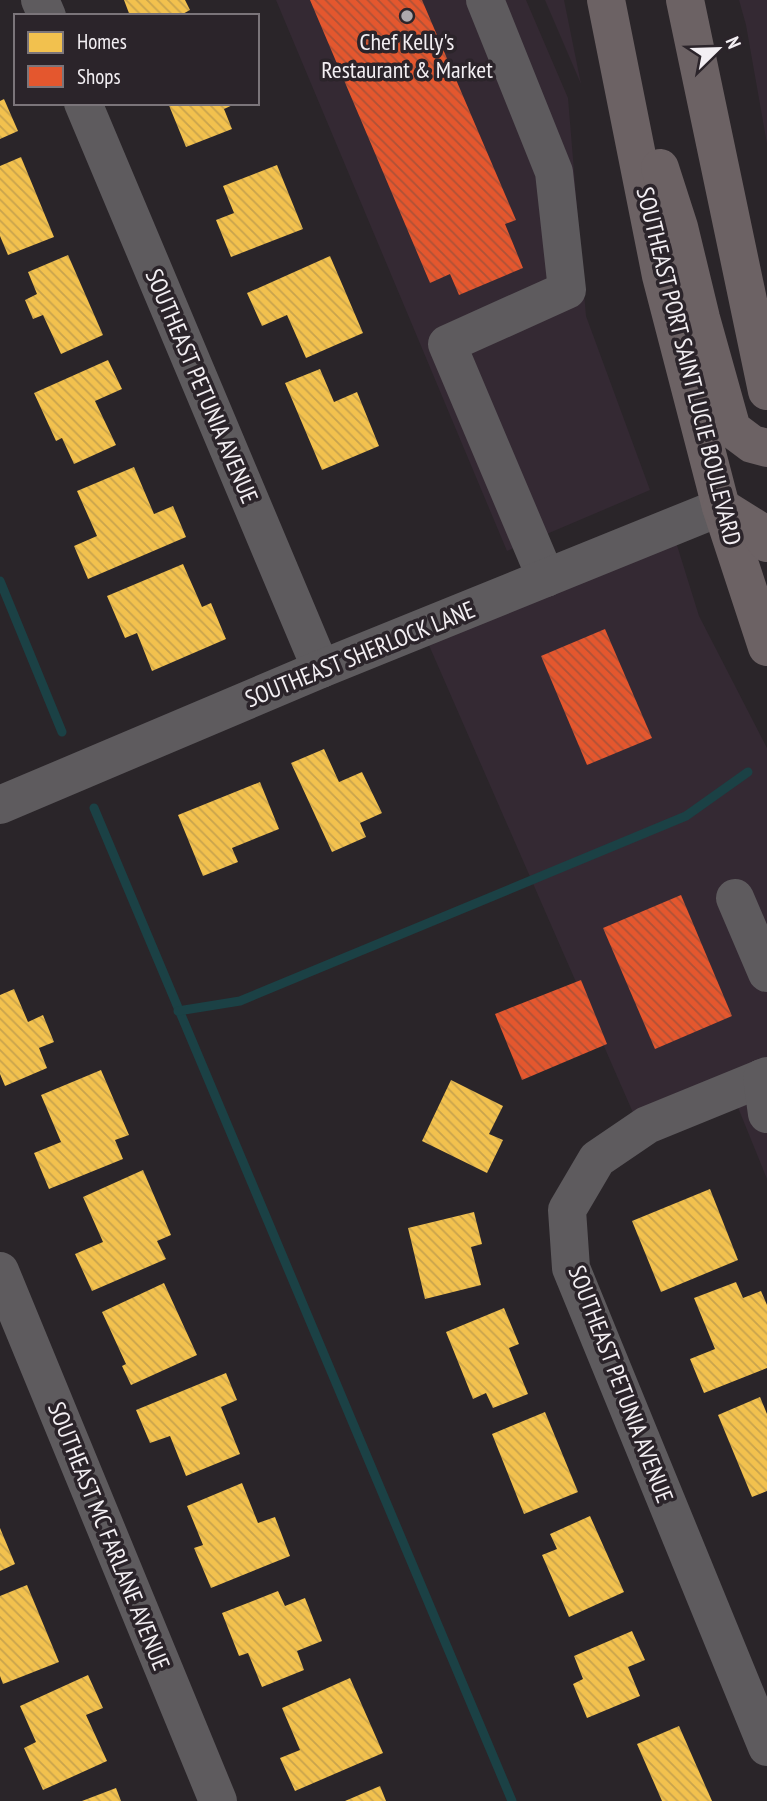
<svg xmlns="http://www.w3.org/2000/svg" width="767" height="1801" font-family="'PT Sans Narrow',sans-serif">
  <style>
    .built { fill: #342933 }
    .homes { fill: url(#homes-back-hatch) }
    .shops { fill: url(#shops-back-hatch) }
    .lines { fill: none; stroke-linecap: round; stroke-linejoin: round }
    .stream { stroke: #1b4145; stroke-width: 9 }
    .minor { stroke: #5e5b5e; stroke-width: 38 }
    .major { stroke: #6c6264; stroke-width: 38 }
    .poi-dot { fill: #ada8ac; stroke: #2b242a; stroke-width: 2.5 }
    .labels { text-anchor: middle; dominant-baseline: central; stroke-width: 7; stroke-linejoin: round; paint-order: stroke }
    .poi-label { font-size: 24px; fill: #f3eff3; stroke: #2b242a }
    .street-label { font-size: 24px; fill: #f3eff3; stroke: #2b242a }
  </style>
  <defs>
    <pattern id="homes-back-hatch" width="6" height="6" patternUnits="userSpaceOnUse" patternTransform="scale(1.75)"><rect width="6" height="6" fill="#f2c14e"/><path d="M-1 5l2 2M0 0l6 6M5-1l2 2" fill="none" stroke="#c8a34d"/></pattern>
    <pattern id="shops-back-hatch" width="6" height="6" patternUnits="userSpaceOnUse" patternTransform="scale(1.75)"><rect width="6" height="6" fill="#e4572e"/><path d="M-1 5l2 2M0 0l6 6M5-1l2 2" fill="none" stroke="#ae5237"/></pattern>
  </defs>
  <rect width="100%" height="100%" fill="#2a2529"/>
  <g class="built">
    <path d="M276 0H526L568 98 586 316 650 490 507 551Z"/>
    <path d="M545 0H564L581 84Z"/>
    <path d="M739 0H767V144L746 25Z"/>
    <path d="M676 542 699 616 767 748V1059L634 1115 428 643Z"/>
    <path d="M767 1092V1179L737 1105Z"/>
  </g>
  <g class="homes">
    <path d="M124 0H185L190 10 179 16H130Z"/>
    <path d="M4 99 18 131 0 139V101Z"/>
    <path d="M168 103H237L224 109 232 129 186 147Z"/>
    <path d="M21 157 54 237 8 255 0 236V166Z"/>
    <path d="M277 165 303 229 231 257 216 220 234 213 223 186Z"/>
    <path d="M68 255 103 335 61 354 43 315 33 319 25 300 37 294 28 272Z"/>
    <path d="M330 256 363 333 306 358 287 315 262 326 247 293Z"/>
    <path d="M108 360 122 389 95 401 116 445 74 464 62 438 56 441 34 393Z"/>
    <path d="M320 369 334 402 357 392 379 446 322 470 285 383Z"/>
    <path d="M134 467 154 514 173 506 186 537 88 579 74 546 97 536 77 491Z"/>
    <path d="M183 564 202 607 211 603 226 639 152 671 137 633 125 638 107 596Z"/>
    <path d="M324 749 339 782 362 772 382 813 360 823 366 837 332 852 291 763Z"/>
    <path d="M260 782 279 829 232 848 238 862 203 876 178 815Z"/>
    <path d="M14 989 28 1022 43 1015 54 1042 39 1048 47 1068 5 1086 0 1074V995Z"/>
    <path d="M101 1070 129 1135 115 1140 123 1159 49 1189 34 1153 61 1142 41 1095Z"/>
    <path d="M451 1080 503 1106 489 1134 503 1140 487 1173 422 1141Z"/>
    <path d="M143 1170 171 1235 157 1241 166 1259 92 1291 75 1254 103 1242 83 1197Z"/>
    <path d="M710 1189 738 1260 661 1292 632 1221Z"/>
    <path d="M474 1212 482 1244 471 1247 481 1285 425 1299 408 1228Z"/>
    <path d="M736 1282 743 1298 761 1291 767 1305V1368L704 1393 690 1359 715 1349 694 1298Z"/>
    <path d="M164 1283 197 1355 131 1385 122 1366 126 1364 102 1312Z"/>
    <path d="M504 1308 519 1344 509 1348 528 1394 493 1408 486 1393 473 1399 446 1332Z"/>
    <path d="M226 1373 237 1400 221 1407 240 1454 186 1476 170 1436 150 1443 136 1410Z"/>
    <path d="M760 1397 767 1414V1491L752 1497 718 1415Z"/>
    <path d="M545 1412 578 1492 524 1514 492 1434Z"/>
    <path d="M242 1483 258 1523 275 1517 290 1556 211 1588 194 1548 203 1545 187 1506Z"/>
    <path d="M590 1516 624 1592 569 1617 542 1555 557 1549 550 1534Z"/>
    <path d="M0 1528 15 1564 0 1571Z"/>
    <path d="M27 1585 59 1662 3 1684 0 1676V1596Z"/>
    <path d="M278 1591 285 1606 305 1598 322 1641 297 1651 304 1670 262 1687 248 1653 239 1656 222 1613Z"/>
    <path d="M632 1631 645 1660 628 1667 640 1696 587 1718 573 1684 583 1679 574 1656Z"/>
    <path d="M88 1675 103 1708 86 1715 107 1761 43 1790 24 1748 36 1742 20 1706Z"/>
    <path d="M350 1678 383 1753 295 1791 280 1758 300 1750 282 1708Z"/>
    <path d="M679 1726 712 1801H662L637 1744Z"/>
    <path d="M380 1786 386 1801H345Z"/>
    <path d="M116 1788 121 1801H82Z"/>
  </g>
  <g class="shops">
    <path d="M310 0H422L516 220 505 224 523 268 459 295 450 274 430 283Z"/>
    <path d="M605 629 652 738 587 765 541 656Z"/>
    <path d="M681 895 732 1016 655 1049 603 928Z"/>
    <path d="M581 980 607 1044 522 1080 495 1014Z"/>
  </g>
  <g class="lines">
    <g class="stream">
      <path d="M0 581 62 732"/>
      <path d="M94 808 512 1801"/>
      <path d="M178 1011 240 1001 686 816 748 772"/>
    </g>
    <g class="minor">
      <path d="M40 0 47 16"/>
      <path d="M485 0 554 172 567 290 447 344 546 578"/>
      <path d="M83 103 321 669"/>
      <path d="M0 805 321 669 721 507"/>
      <path d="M735 898 767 973"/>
      <path d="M767 1076 647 1125 597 1159 567 1210 571 1268 767 1747"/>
      <path d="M762 1078 767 1114"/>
      <path d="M0 1271 218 1801"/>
    </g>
    <g class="major">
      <path d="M606 0 661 276 721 507 767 647"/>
      <path d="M685 0 767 391"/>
      <path d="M660 168 679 227 701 318 732 429 752 444 767 448"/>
      <path d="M721 507 758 530 767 543"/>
    </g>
  </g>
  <circle class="poi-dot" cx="407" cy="16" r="7"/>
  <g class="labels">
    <g class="poi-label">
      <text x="407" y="41">Chef Kelly's<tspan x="407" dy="28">Restaurant &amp; Market</tspan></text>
    </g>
    <g class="street-label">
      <text transform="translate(689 366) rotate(76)">SOUTHEAST PORT SAINT LUCIE BOULEVARD</text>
      <text transform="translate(202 386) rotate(67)">SOUTHEAST PETUNIA AVENUE</text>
      <text transform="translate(360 654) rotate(-22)">SOUTHEAST SHERLOCK LANE</text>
      <text transform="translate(621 1384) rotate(69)">SOUTHEAST PETUNIA AVENUE</text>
      <text transform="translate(109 1536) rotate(68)">SOUTHEAST MC FARLANE AVENUE</text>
    </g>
  </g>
  <rect x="14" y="14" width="245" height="91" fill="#2b242a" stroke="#7b757a" stroke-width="2"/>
  <rect x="28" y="32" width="35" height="21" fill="#f2c14e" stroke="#7b757a" stroke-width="2"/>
  <text x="77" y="49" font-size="21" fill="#f3eff3">Homes</text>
  <rect x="28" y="66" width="35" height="21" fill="#e4572e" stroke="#7b757a" stroke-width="2"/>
  <text x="77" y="84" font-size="21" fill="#f3eff3">Shops</text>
  <g transform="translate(718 49) rotate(67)" stroke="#2b242a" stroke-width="5" paint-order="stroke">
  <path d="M0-5L12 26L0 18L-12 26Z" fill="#f3eff3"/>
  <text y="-10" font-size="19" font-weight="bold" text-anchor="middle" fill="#f3eff3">N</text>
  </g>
</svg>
